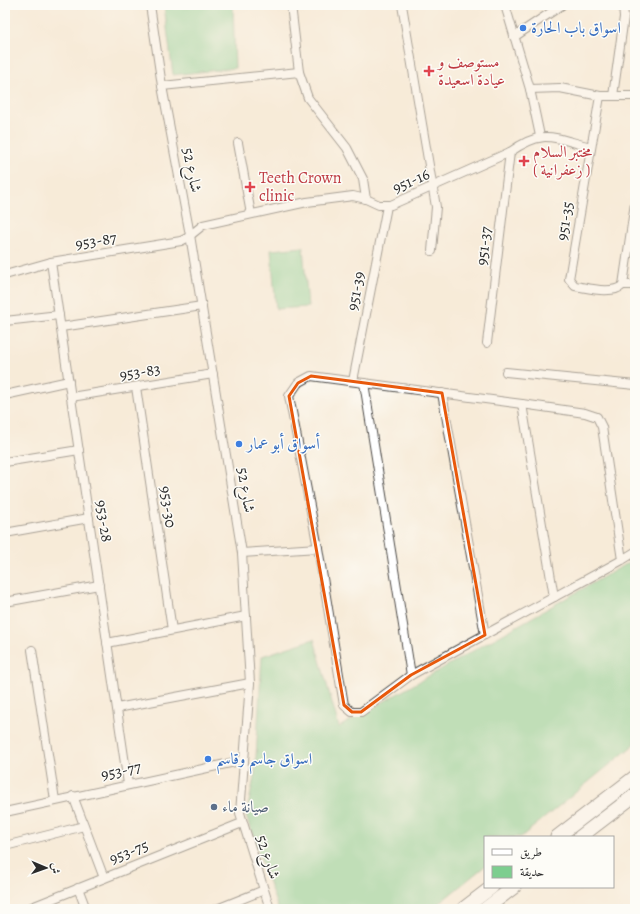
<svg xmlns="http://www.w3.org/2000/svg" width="640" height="914" font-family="Alegreya,Amiri,serif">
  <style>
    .green { fill: #7dce8f; stroke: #547c5d }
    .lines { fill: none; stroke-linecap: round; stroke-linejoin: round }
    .street-casing { stroke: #4a4845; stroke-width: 10 }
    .primary-casing { stroke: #4a4845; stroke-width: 15 }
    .street { stroke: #fff; stroke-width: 8 }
    .primary { stroke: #fff; stroke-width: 13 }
    .marked { fill: none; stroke: #e8590c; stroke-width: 3; stroke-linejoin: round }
    .shop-dot { fill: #3f7fe0; stroke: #fdfcf7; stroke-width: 1.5 }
    .health-dot { fill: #e0444e; stroke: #fdfcf7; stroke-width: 1.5 }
    .service-dot { fill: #5c6f8a; stroke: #fdfcf7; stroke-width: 1.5 }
    .labels { text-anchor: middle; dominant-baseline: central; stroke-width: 3; stroke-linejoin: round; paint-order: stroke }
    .shop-label { font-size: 16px; fill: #366cbe; stroke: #fdfcf7; text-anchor: start }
    .health-label { font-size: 16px; fill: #be3a42; stroke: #fdfcf7; text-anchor: start }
    .street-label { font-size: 16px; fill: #2b2b2b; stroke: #fdfcf7 }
    .service-label { font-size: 16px; fill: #4e5e75; stroke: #fdfcf7; text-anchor: start }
  </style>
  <rect width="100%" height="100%" fill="#fdfcf7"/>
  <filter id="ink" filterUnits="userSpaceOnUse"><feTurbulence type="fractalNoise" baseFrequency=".025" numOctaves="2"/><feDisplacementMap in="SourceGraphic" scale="8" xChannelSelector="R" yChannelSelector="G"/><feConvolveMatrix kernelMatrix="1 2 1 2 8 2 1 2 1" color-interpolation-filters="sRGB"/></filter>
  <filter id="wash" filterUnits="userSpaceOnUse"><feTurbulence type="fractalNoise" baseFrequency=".012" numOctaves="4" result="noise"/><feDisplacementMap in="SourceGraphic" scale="16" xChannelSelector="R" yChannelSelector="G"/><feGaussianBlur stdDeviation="0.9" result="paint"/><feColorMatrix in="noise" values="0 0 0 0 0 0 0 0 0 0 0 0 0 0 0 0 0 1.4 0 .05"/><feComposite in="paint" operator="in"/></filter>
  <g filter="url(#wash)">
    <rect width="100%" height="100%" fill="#f7ebd8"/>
    <g class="green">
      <path d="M164 5H233L235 68 173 75Z"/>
      <path d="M303 247 308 307 276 309 271 250Z"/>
      <path d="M635 559V744L521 837H485V866L432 909H278L246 816 255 773 262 656 314 639 339 727Z"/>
    </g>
  </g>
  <g filter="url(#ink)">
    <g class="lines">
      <defs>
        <g id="street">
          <path d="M150 5 162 86 190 235 242 553 250 683 240 813 270 909"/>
          <path d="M291 5 299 72 308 98 347 148 363 179 366 199"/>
          <path d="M402 5 436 207 432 251"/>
          <path d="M505 5 530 89 540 136"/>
          <path d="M514 37 562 5"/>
          <path d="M162 86 299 72"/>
          <path d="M530 89 560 88 600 96H635"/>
          <path d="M600 96 569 279 575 286C588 288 613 295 623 285H635"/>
          <path d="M613 96 624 17 623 5"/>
          <path d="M238 143 251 214"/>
          <path d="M51 262 128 784"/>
          <path d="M5 275 51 262 181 241 187 238 203 225 307 202 353 196 366 199 379 205H391L510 152C544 128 553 138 591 147"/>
          <path d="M623 285 635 203"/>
          <path d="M5 321 59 315"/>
          <path d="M61 327 202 306"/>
          <path d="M487 343 510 152"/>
          <path d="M506 372 635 385"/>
          <path d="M353 381 387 206"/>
          <path d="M364 383 411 675"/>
          <path d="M136 387 172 630"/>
          <path d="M442 393 485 635"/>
          <path d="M5 395 69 381"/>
          <path d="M71 397 213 374"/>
          <path d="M522 404 554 597"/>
          <path d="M5 462 79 450"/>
          <path d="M5 533 89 518"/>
          <path d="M242 553 318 548"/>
          <path d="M622 560 602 427 597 417 585 413 522 404 311 376 298 383 289 396 318 548 344 705 352 712H361L411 675 622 560 635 552"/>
          <path d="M5 602 99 585"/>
          <path d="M107 643 246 616"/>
          <path d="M32 650 55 800"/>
          <path d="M117 708 250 683"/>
          <path d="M73 796 104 878"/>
          <path d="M5 812 244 760"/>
          <path d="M5 846 84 826"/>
          <path d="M78 888 86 909"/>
          <path d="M27 909 242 823"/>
          <path d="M217 909 264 890"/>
        </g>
        <g id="primary">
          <path d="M557 837 635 777"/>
          <path d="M580 837 635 795"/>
          <path d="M463 909 492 887"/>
          <path d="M485 909 514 887"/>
        </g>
      </defs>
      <use href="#street" class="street-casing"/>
      <use href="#primary" class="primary-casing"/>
      <use href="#street" class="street"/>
      <use href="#primary" class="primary"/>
    </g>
  </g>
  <path d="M0 0H640V914H0ZM311 376 442 393 485 635 411 675 361 712H352L344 705 289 396 298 383Z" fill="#f7ebd8" fill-opacity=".55" fill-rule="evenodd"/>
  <path class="marked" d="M311 376 442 393 485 635 411 675 361 712H352L344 705 289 396 298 383Z"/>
  <g class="shop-dot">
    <circle cx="523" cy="28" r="4"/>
    <circle cx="239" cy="444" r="4"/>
    <circle cx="208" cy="759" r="4"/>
  </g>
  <g class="health-dot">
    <path d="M427 65h4v4h4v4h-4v4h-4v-4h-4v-4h4z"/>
    <path d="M522 155h4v4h4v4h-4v4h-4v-4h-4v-4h4z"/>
    <path d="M248 181h4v4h4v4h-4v4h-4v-4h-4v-4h4z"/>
  </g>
  <circle class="service-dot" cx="214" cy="807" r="4"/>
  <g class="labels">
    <g class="shop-label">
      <text x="531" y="28">اسواق باب الحارة</text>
      <text x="247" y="444">أسواق أبو عمار</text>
      <text x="216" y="759">اسواق جاسم وقاسم</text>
    </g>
    <g class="health-label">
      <text x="438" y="62">مستوصف و<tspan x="438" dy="18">عيادة اسعيدة</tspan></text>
      <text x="533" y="152">مختبر السلام<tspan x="533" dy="18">( زعفرانية )</tspan></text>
      <text x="259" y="178">Teeth Crown<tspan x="259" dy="18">clinic</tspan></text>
    </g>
    <g class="street-label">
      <text transform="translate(192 170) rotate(79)">شارع 52</text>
      <text transform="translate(411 181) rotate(-24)">951-16</text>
      <text transform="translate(565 221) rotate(-81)">951-35</text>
      <text transform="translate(96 241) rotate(-9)">953-87</text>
      <text transform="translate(484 246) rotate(-83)">951-37</text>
      <text transform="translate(356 291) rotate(-79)">951-39</text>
      <text transform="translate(140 372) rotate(-9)">953-83</text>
      <text transform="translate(246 490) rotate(81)">شارع 52</text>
      <text transform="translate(168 507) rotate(82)">953-30</text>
      <text transform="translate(104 521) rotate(82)">953-28</text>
      <text transform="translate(121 771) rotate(-12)">953-77</text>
      <text transform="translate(129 852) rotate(-22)">953-75</text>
      <text transform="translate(268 857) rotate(72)">شارع 52</text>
    </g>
    <g class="service-label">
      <text x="222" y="807">صيانة ماء</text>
    </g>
  </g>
  <rect width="640" height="914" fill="none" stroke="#fdfcf7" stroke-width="20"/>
  <rect x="484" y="836" width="130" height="52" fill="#fdfcf7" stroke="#a9a8a5"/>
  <rect x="492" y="849" width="20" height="6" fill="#ffffff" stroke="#a9a8a5"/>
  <text x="520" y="856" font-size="12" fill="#2b2b2b">طريق</text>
  <rect x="492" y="866" width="20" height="12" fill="#7dce8f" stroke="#a9a8a5"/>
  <text x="520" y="876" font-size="12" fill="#2b2b2b">حديقة</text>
  <g transform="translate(46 868) rotate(92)" stroke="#fdfcf7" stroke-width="3" paint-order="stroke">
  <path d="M0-3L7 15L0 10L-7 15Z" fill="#2b2b2b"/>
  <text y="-6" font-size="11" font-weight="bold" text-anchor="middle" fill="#2b2b2b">ش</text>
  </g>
</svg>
